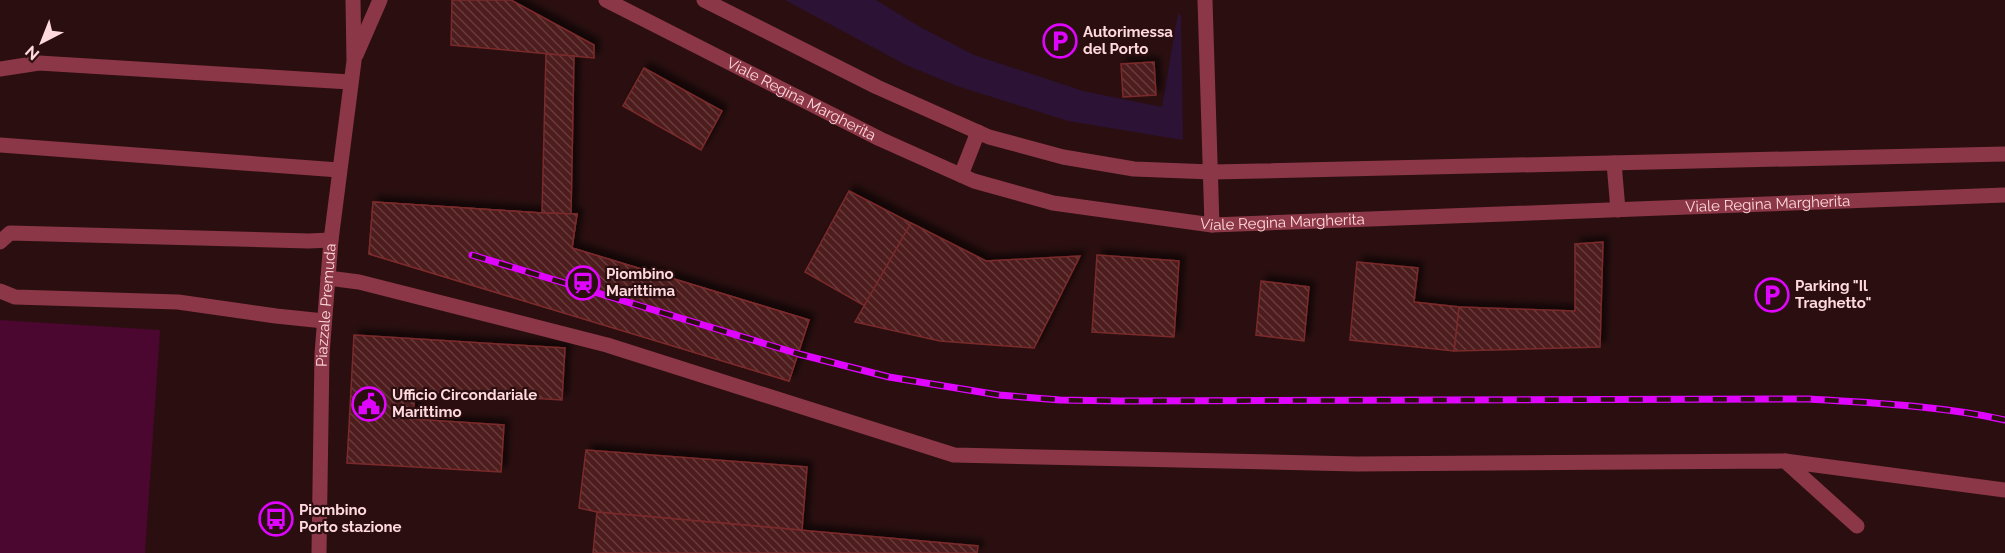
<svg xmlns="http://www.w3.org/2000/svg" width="2005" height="553" font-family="Raleway,sans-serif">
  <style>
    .green { fill: #2c1235 }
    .water { fill: #4b072f }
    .building { fill: url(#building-back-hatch); stroke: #7a2b2c; stroke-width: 1.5; filter: url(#shadow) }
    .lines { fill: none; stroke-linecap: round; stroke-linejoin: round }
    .minor { stroke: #8c3747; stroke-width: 15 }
    .rail-casing { stroke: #e005ff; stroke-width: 7 }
    .rail { stroke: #2b0f10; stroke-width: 4.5; stroke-dasharray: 14; stroke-linecap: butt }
    .labels { text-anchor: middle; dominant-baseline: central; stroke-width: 4.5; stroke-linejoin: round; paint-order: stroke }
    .poi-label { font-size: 15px; font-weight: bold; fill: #ffd9dd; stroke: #2b0f10; text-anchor: start }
    .street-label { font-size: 15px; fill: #ffd9dd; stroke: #2b0f10 }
  </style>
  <defs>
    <pattern id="building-back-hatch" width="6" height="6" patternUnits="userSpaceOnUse" patternTransform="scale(1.5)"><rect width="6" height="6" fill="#4d1a1b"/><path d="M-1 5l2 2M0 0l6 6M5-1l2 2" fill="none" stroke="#683b3c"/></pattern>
    <filter id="shadow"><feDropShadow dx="5.5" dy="-5.5" stdDeviation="3" flood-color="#0009"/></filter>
  </defs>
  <rect width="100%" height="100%" fill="#2b0f10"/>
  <path class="green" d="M785 0H876L920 27 974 55 1083 91 1162 107 1178 13 1181 16 1183 140 1068 121 957 86 906 65Z"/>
  <path class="water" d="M0 320 160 330 145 553H0Z"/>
  <g class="building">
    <path d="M452 0H511L594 45V58L451 45Z"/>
    <path d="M546 54 574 56 571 214 542 213Z"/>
    <path d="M1154 62 1156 95 1123 97 1121 64Z"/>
    <path d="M644 68 722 111 701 150 623 106Z"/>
    <path d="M849 191 911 223 865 306 805 272Z"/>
    <path d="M373 202 542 213 577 214 572 248 809 320 789 381 369 254Z"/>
    <path d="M373 202 542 213 577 214 572 248 809 320 789 381 369 254Z"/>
    <path d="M911 223 986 261 1080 256 1034 348 940 341 855 322Z"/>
    <path d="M1603 242 1600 347 1454 351 1459 307 1575 311V244Z"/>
    <path d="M1097 255 1179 261 1174 337 1092 332Z"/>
    <path d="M1357 262 1418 268 1414 302 1459 307 1454 351 1350 340Z"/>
    <path d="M1261 281 1309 287 1304 341 1256 335Z"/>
    <path d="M354 335 565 348 562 400 415 391 413 419 504 425 501 472 347 463Z"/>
    <path d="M586 450 807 467 802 530 597 512 579 508Z"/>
    <path d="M597 512 978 546 977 553H593Z"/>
  </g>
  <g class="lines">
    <g class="minor">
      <path id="s1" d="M606 0 880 139 974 181 1053 203 1212 225 2005 195"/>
      <path d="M704 0 877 87 989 137 1063 157 1134 169 1212 172 2005 154"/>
      <path d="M1205 0 1212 225"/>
      <path d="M356 55 380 0"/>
      <path d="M0 69 39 63 350 82"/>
      <path d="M0 145 339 170"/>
      <path d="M1614 163 1618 210"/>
      <path d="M961 175 978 132"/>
      <path d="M0 242 10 233 309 241 331 240"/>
      <path d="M328 278 359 282 607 345 954 455 1357 464 1785 461 1857 526"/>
      <path d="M0 291 15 297 178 302 276 316 324 321"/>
      <path d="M1785 461 2005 490"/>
      <path id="s2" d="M319 553 322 354 331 240 354 61 353 0"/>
    </g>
    <defs>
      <path id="rail" d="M472 255 799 354 889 377 999 395 1060 400 1120 401 1809 399C1874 403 1941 406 2005 420"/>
    </defs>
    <use href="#rail" class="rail-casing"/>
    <use href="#rail" class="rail"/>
  </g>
  <defs>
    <symbol id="parking-ring" viewBox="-11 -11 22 22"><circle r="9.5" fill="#2b0f10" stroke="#e005ff" stroke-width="1.5"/><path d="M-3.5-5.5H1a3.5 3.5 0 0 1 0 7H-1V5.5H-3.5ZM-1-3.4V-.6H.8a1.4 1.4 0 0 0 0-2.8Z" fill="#e005ff"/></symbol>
    <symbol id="station-ring" viewBox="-11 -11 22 22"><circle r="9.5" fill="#2b0f10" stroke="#e005ff" stroke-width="1.5"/><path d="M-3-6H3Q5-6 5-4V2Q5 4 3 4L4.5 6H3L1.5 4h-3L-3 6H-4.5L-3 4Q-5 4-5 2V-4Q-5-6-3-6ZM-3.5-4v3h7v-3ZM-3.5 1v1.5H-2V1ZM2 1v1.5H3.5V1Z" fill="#e005ff"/></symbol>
    <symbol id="civic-ring" viewBox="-11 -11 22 22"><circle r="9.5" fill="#2b0f10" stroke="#e005ff" stroke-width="1.5"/><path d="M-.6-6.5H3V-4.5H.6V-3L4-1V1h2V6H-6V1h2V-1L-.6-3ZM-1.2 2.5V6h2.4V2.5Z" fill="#e005ff"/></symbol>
    <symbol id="bus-ring" viewBox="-11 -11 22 22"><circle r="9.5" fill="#2b0f10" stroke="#e005ff" stroke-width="1.5"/><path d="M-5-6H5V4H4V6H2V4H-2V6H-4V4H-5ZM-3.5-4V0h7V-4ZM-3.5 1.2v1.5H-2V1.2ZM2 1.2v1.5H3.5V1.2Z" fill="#e005ff"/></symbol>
  </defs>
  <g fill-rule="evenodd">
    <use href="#parking-ring" x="1041" y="22" width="38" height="38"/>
    <use href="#station-ring" x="564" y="264" width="38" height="38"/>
    <use href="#parking-ring" x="1753" y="276" width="38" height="38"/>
    <use href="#civic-ring" x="350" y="385" width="38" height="38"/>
    <use href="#bus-ring" x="257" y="500" width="38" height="38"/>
  </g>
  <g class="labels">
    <g class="poi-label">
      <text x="1083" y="32">Autorimessa<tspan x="1083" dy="17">del Porto</tspan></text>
      <text x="606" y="274">Piombino<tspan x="606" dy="17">Marittima</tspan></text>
      <text x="1795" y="286">Parking "Il<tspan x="1795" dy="17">Traghetto"</tspan></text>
      <text x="392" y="395">Ufficio Circondariale<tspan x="392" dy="17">Marittimo</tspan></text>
      <text x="299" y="510">Piombino<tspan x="299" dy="17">Porto stazione</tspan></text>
    </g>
    <g class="street-label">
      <text stroke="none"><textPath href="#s1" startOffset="219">Viale Regina Margherita</textPath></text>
      <text stroke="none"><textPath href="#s1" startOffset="1209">Viale Regina Margherita</textPath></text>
      <text stroke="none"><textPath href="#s1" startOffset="723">Viale Regina Margherita</textPath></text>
      <text stroke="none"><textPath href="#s2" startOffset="248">Piazzale Premuda</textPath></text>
    </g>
  </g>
  <g transform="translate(42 42) rotate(222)" stroke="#2b0f10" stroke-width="4.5" paint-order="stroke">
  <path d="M0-4.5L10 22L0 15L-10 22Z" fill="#ffd9dd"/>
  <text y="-9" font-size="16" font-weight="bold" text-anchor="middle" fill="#ffd9dd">N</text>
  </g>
</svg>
